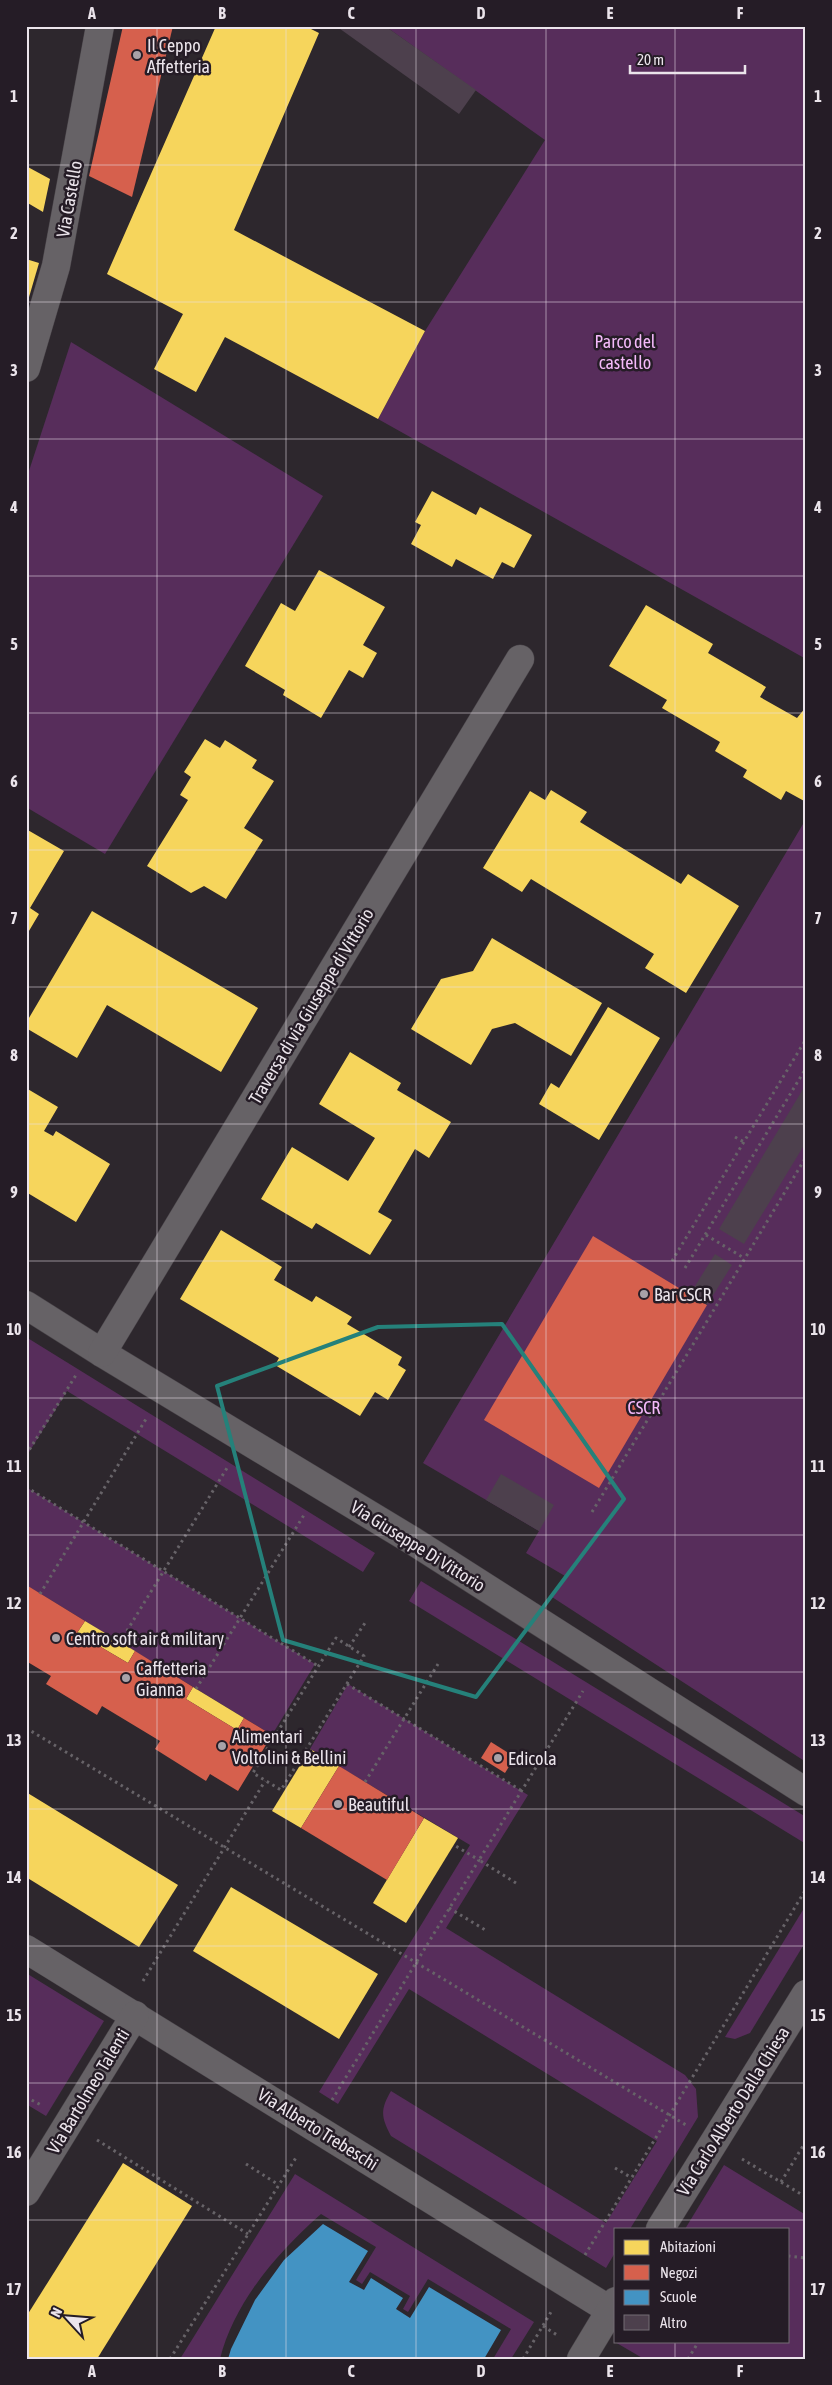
<svg xmlns="http://www.w3.org/2000/svg" width="832" height="2385" font-family="'Asap Condensed',sans-serif">
  <style>
    .green { fill: #572d5b }
    .homes { fill: #f6d55c }
    .shops { fill: #d6604d }
    .schools { fill: #4393c3 }
    .building { fill: #4d404d }
    .lines { fill: none; stroke-linecap: round; stroke-linejoin: round }
    .minor-casing { stroke: #484348; stroke-width: 29 }
    .path { stroke: #676368; stroke-width: 3; stroke-dasharray: 2.5 4; stroke-linecap: butt }
    .minor { stroke: #666266; stroke-width: 28 }
    .marked { fill: none; stroke: #25817a; stroke-width: 4; stroke-linejoin: round }
    .grid { fill: none; stroke: #ebe4eb; stroke-width: 1; stroke-opacity: 0.55 }
    .poi-dot { fill: #a8a2a8; stroke: #251c26; stroke-width: 2 }
    .labels { text-anchor: middle; dominant-baseline: central; stroke-width: 5; stroke-linejoin: round; paint-order: stroke }
    .poi-label { font-size: 18px; fill: #ebe4eb; stroke: #251c26; text-anchor: start }
    .street-label { font-size: 18px; fill: #ebe4eb; stroke: #251c26 }
    .park-label { font-size: 18px; fill: #f4b9fa; stroke: #251c26 }
    .neatline { fill: none; stroke: #ebe4eb; stroke-width: 2 }
    .grid-label { font-size: 16px; text-anchor: middle; font-weight: bold; fill: #ebe4eb }
  </style>
  <rect width="100%" height="100%" fill="#2d272d"/>
  <g class="green">
    <path d="M385 26H806V659L378 419 425 331 545 140Z"/>
    <path d="M71 342 323 496 105 854 26 807V480Z"/>
    <path d="M806 819V1762L552 1597 565 1576 526 1553 539 1531 423 1463Z"/>
    <path d="M26 1337 375 1553 363 1572 67 1391 26 1457Z"/>
    <path d="M26 1487 315 1664 272 1735 26 1585Z"/>
    <path d="M421 1581 806 1817V1844L409 1601Z"/>
    <path d="M348 1684 528 1795 446 1928 685 2075 696 2089 698 2117 630 2229H616V2251L606 2268 391 2136C381 2117 380 2110 391 2091L606 2223 657 2141 409 1989 338 2104 319 2092 470 1845 310 1749Z"/>
    <path d="M806 1905V1941L750 2033 735 2039 725 2037Z"/>
    <path d="M26 1973 104 2021 46 2116 26 2104Z"/>
    <path d="M724 2165 806 2215V2359H644L615 2342 788 2341V2229H685Z"/>
    <path d="M295 2174 534 2322 511 2359H493L511 2329 428 2279 408 2312 403 2309 410 2296 370 2272 362 2284 356 2280 376 2247 321 2214C278 2252 234 2302 220 2359H180Z"/>
  </g>
  <g class="homes">
    <path d="M216 26H305L319 33 234 230 425 331 378 419 225 337 196 392 154 369 183 314 107 274Z"/>
    <path d="M26 166 50 179 43 212 26 202Z"/>
    <path d="M26 259 39 263 27 304H26Z"/>
    <path d="M432 491 476 515 480 507 532 535 514 568 502 562 493 579 456 559 452 567 411 544 421 525 415 522Z"/>
    <path d="M319 570 385 607 363 645 377 653 363 678 349 670 321 718 283 695 285 690 245 666 281 603 295 611Z"/>
    <path d="M646 605 713 644 708 653 766 687 760 697 797 718 806 707V802L786 791 781 800 743 777 747 770 715 751 720 742 662 708 667 700 609 666Z"/>
    <path d="M205 739 220 748 225 740 257 760 252 768 274 781 244 828 263 840 226 899 204 886 191 893 147 866 188 800 180 795 191 777 184 772Z"/>
    <path d="M551 790 587 812 580 822 681 884 688 874 739 906 686 993 645 968 654 954 531 879 522 892 483 868 530 791 545 800Z"/>
    <path d="M26 829 64 851 30 908 39 914 26 936Z"/>
    <path d="M92 911 258 1008 221 1072 107 1005 77 1058 26 1028V1023Z"/>
    <path d="M492 938 602 1003 571 1056 515 1023 492 1029 471 1065 411 1029 441 979 473 971Z"/>
    <path d="M608 1007 660 1038 599 1140 539 1104 551 1083 559 1088Z"/>
    <path d="M350 1052 401 1083 397 1090 451 1122 429 1158 415 1149 378 1212 392 1220 370 1255 316 1223 312 1229 261 1199 292 1147 348 1181 375 1138 319 1104Z"/>
    <path d="M26 1088 58 1107 44 1131 53 1136 56 1131 110 1164 76 1222 26 1192V1180L29 1177 26 1175Z"/>
    <path d="M221 1230 282 1267 274 1280 312 1302 316 1296 352 1317 347 1324 402 1357 398 1365 406 1370 388 1400 375 1392 360 1416 275 1365 279 1358 180 1299Z"/>
    <path d="M85 1621 135 1651 128 1663 77 1633Z"/>
    <path d="M193 1687 244 1718 237 1730 186 1699Z"/>
    <path d="M310 1749 339 1766 301 1828 272 1811Z"/>
    <path d="M26 1792 178 1885 139 1947 26 1877Z"/>
    <path d="M424 1818 458 1838 406 1923 373 1903Z"/>
    <path d="M231 1887 378 1974 339 2039 193 1951Z"/>
    <path d="M123 2163 192 2206 97 2359H26V2317Z"/>
  </g>
  <g class="shops">
    <path d="M123 26H173L132 197 89 176Z"/>
    <path d="M593 1236 707 1305 599 1488 484 1420Z"/>
    <path d="M28 1586 85 1621 77 1633 128 1663 135 1651 193 1687 186 1699 237 1730 244 1718 272 1735 238 1791 210 1774 206 1781 155 1749 160 1741 102 1706 97 1715 46 1684 51 1676 26 1661Z"/>
    <path d="M491 1742 515 1757 505 1773 481 1758Z"/>
    <path d="M339 1766 424 1818 387 1880 301 1828Z"/>
  </g>
  <path class="schools" d="M323 2224 368 2251 349 2282 364 2290 371 2278 403 2298 396 2309 410 2318 429 2287 501 2330 484 2359H228L231 2349 255 2300 284 2260Z"/>
  <g class="building">
    <path d="M336 26H385L476 90 459 114Z"/>
    <path d="M806 1084V1142L744 1244 719 1229Z"/>
    <path d="M715 1254 732 1265 707 1305 690 1294Z"/>
    <path d="M501 1474 554 1505 539 1531 486 1500Z"/>
  </g>
  <g class="lines">
    <defs>
      <g id="minor">
        <path d="M26 368 56 266 100 26"/>
        <path d="M26 1305 102 1353 413 1541 806 1792"/>
        <path d="M102 1353 520 659"/>
        <path d="M26 1949 610 2310"/>
        <path d="M26 2192 135 2015"/>
        <path d="M660 2229 806 1994"/>
        <path d="M581 2359 616 2301"/>
      </g>
    </defs>
    <use href="#minor" class="minor-casing"/>
    <g class="path">
      <path d="M735 1137 744 1142"/>
      <path d="M706 1235 744 1258"/>
      <path d="M672 1261 806 1039"/>
      <path d="M685 1268 806 1068"/>
      <path d="M26 1455 76 1375"/>
      <path d="M26 1487 318 1666"/>
      <path d="M592 1512 806 1157"/>
      <path d="M40 1594 146 1419"/>
      <path d="M120 1642 227 1468"/>
      <path d="M349 1647 367 1620"/>
      <path d="M347 1684 522 1791"/>
      <path d="M196 1689 304 1515"/>
      <path d="M26 1728 686 2125"/>
      <path d="M268 1743 270 1744 253 1773 281 1790 304 1753 306 1754"/>
      <path d="M270 1744 336 1638 364 1656 304 1753"/>
      <path d="M365 1782 438 1664"/>
      <path d="M516 1883 479 1860 583 1691"/>
      <path d="M449 1908 487 1931"/>
      <path d="M143 1981 265 1781"/>
      <path d="M26 2097 41 2105"/>
      <path d="M332 2100 479 1860 454 1845"/>
      <path d="M97 2140 248 2234"/>
      <path d="M742 2159 806 2197"/>
      <path d="M246 2164 279 2185"/>
      <path d="M615 2168 632 2178"/>
      <path d="M781 2182 806 2141"/>
      <path d="M585 2255 806 1889"/>
      <path d="M788 2256 806 2258"/>
      <path d="M543 2326 557 2335"/>
      <path d="M170 2359 297 2156"/>
      <path d="M523 2359 551 2312"/>
      <path d="M688 2359 699 2341"/>
    </g>
    <use href="#minor" class="minor"/>
  </g>
  <path class="marked" d="M502 1324 624 1499 476 1697 283 1640 217 1386 378 1327Z"/>
  <path class="grid" d="M157 26V2359M286 26V2359M416 26V2359M546 26V2359M675 26V2229M26 165H806M26 302H806M26 439H806M26 576H806M26 713H806M26 850H806M26 987H806M26 1124H806M26 1261H806M26 1398H806M26 1535H806M26 1672H806M26 1809H806M26 1946H806M26 2083H806M26 2220H806M675 2341V2359"/>
  <g class="poi-dot">
    <circle cx="137" cy="55" r="5"/>
    <circle cx="644" cy="1294" r="5"/>
    <circle cx="56" cy="1638" r="5"/>
    <circle cx="126" cy="1678" r="5"/>
    <circle cx="222" cy="1746" r="5"/>
    <circle cx="498" cy="1758" r="5"/>
    <circle cx="338" cy="1804" r="5"/>
  </g>
  <g class="labels">
    <g class="poi-label">
      <text x="147" y="45">Il Ceppo<tspan x="147" dy="21">Affetteria</tspan></text>
      <text x="654" y="1294">Bar CSCR</text>
      <text x="66" y="1638">Centro soft air &amp; military</text>
      <text x="136" y="1668">Caffetteria<tspan x="136" dy="21">Gianna</tspan></text>
      <text x="232" y="1736">Alimentari<tspan x="232" dy="21">Voltolini &amp; Bellini</tspan></text>
      <text x="508" y="1758">Edicola</text>
      <text x="348" y="1804">Beautiful</text>
    </g>
    <g class="street-label">
      <text transform="translate(69 199) rotate(-80)">Via Castello</text>
      <text transform="translate(311 1006) rotate(-59)">Traversa di via Giuseppe di Vittorio</text>
      <text transform="translate(418 1546) rotate(32)">Via Giuseppe Di Vittorio</text>
      <text transform="translate(88 2091) rotate(-59)">Via Bartolmeo Talenti</text>
      <text transform="translate(733 2111) rotate(-58)">Via Carlo Alberto Dalla Chiesa</text>
      <text transform="translate(318 2129) rotate(32)">Via Alberto Trebeschi</text>
    </g>
    <g class="park-label">
      <text x="625" y="341">Parco del<tspan x="625" dy="21">castello</tspan></text>
      <text x="644" y="1407">CSCR</text>
    </g>
  </g>
  <rect width="832" height="2385" fill="none" stroke="#251c26" stroke-width="55"/>
  <rect x="614" y="2228" width="175" height="115" fill="#251c26" stroke="#746c75"/>
  <rect x="624" y="2240" width="25" height="15" fill="#f6d55c" stroke="#746c75"/>
  <text x="660" y="2252" font-size="15" fill="#ebe4eb">Abitazioni</text>
  <rect x="624" y="2265" width="25" height="15" fill="#d6604d" stroke="#746c75"/>
  <text x="660" y="2278" font-size="15" fill="#ebe4eb">Negozi</text>
  <rect x="624" y="2290" width="25" height="15" fill="#4393c3" stroke="#746c75"/>
  <text x="660" y="2302" font-size="15" fill="#ebe4eb">Scuole</text>
  <rect x="624" y="2315" width="25" height="15" fill="#4d404d" stroke="#746c75"/>
  <text x="660" y="2328" font-size="15" fill="#ebe4eb">Altro</text>
  <g transform="translate(68 2318) rotate(296)" stroke="#251c26" stroke-width="4" paint-order="stroke">
  <path d="M0-4L9 19L0 12L-9 19Z" fill="#ebe4eb"/>
  <text y="-8" font-size="14" font-weight="bold" text-anchor="middle" fill="#ebe4eb">N</text>
  </g>
  <path d="M630 65v8h115v-8" fill="none" stroke="#ebe4eb" stroke-width="2.5"/>
  <text x="637" y="65" font-size="15" fill="#ebe4eb" stroke="#251c26" stroke-width="4" paint-order="stroke">20 m</text>
  <rect x="28" y="28" width="776" height="2330" class="neatline"/>
  <g class="grid-label">
    <text x="92" y="19">A</text>
    <text x="222" y="19">B</text>
    <text x="351" y="19">C</text>
    <text x="481" y="19">D</text>
    <text x="610" y="19">E</text>
    <text x="740" y="19">F</text>
    <text x="14" y="102">1</text>
    <text x="818" y="102">1</text>
    <text x="14" y="239">2</text>
    <text x="818" y="239">2</text>
    <text x="14" y="376">3</text>
    <text x="818" y="376">3</text>
    <text x="14" y="513">4</text>
    <text x="818" y="513">4</text>
    <text x="14" y="650">5</text>
    <text x="818" y="650">5</text>
    <text x="14" y="787">6</text>
    <text x="818" y="787">6</text>
    <text x="14" y="924">7</text>
    <text x="818" y="924">7</text>
    <text x="14" y="1061">8</text>
    <text x="818" y="1061">8</text>
    <text x="14" y="1198">9</text>
    <text x="818" y="1198">9</text>
    <text x="14" y="1335">10</text>
    <text x="818" y="1335">10</text>
    <text x="14" y="1472">11</text>
    <text x="818" y="1472">11</text>
    <text x="14" y="1609">12</text>
    <text x="818" y="1609">12</text>
    <text x="14" y="1746">13</text>
    <text x="818" y="1746">13</text>
    <text x="14" y="1883">14</text>
    <text x="818" y="1883">14</text>
    <text x="14" y="2021">15</text>
    <text x="818" y="2021">15</text>
    <text x="14" y="2158">16</text>
    <text x="818" y="2158">16</text>
    <text x="14" y="2295">17</text>
    <text x="818" y="2295">17</text>
    <text x="92" y="2377">A</text>
    <text x="222" y="2377">B</text>
    <text x="351" y="2377">C</text>
    <text x="481" y="2377">D</text>
    <text x="610" y="2377">E</text>
    <text x="740" y="2377">F</text>
  </g>
</svg>
